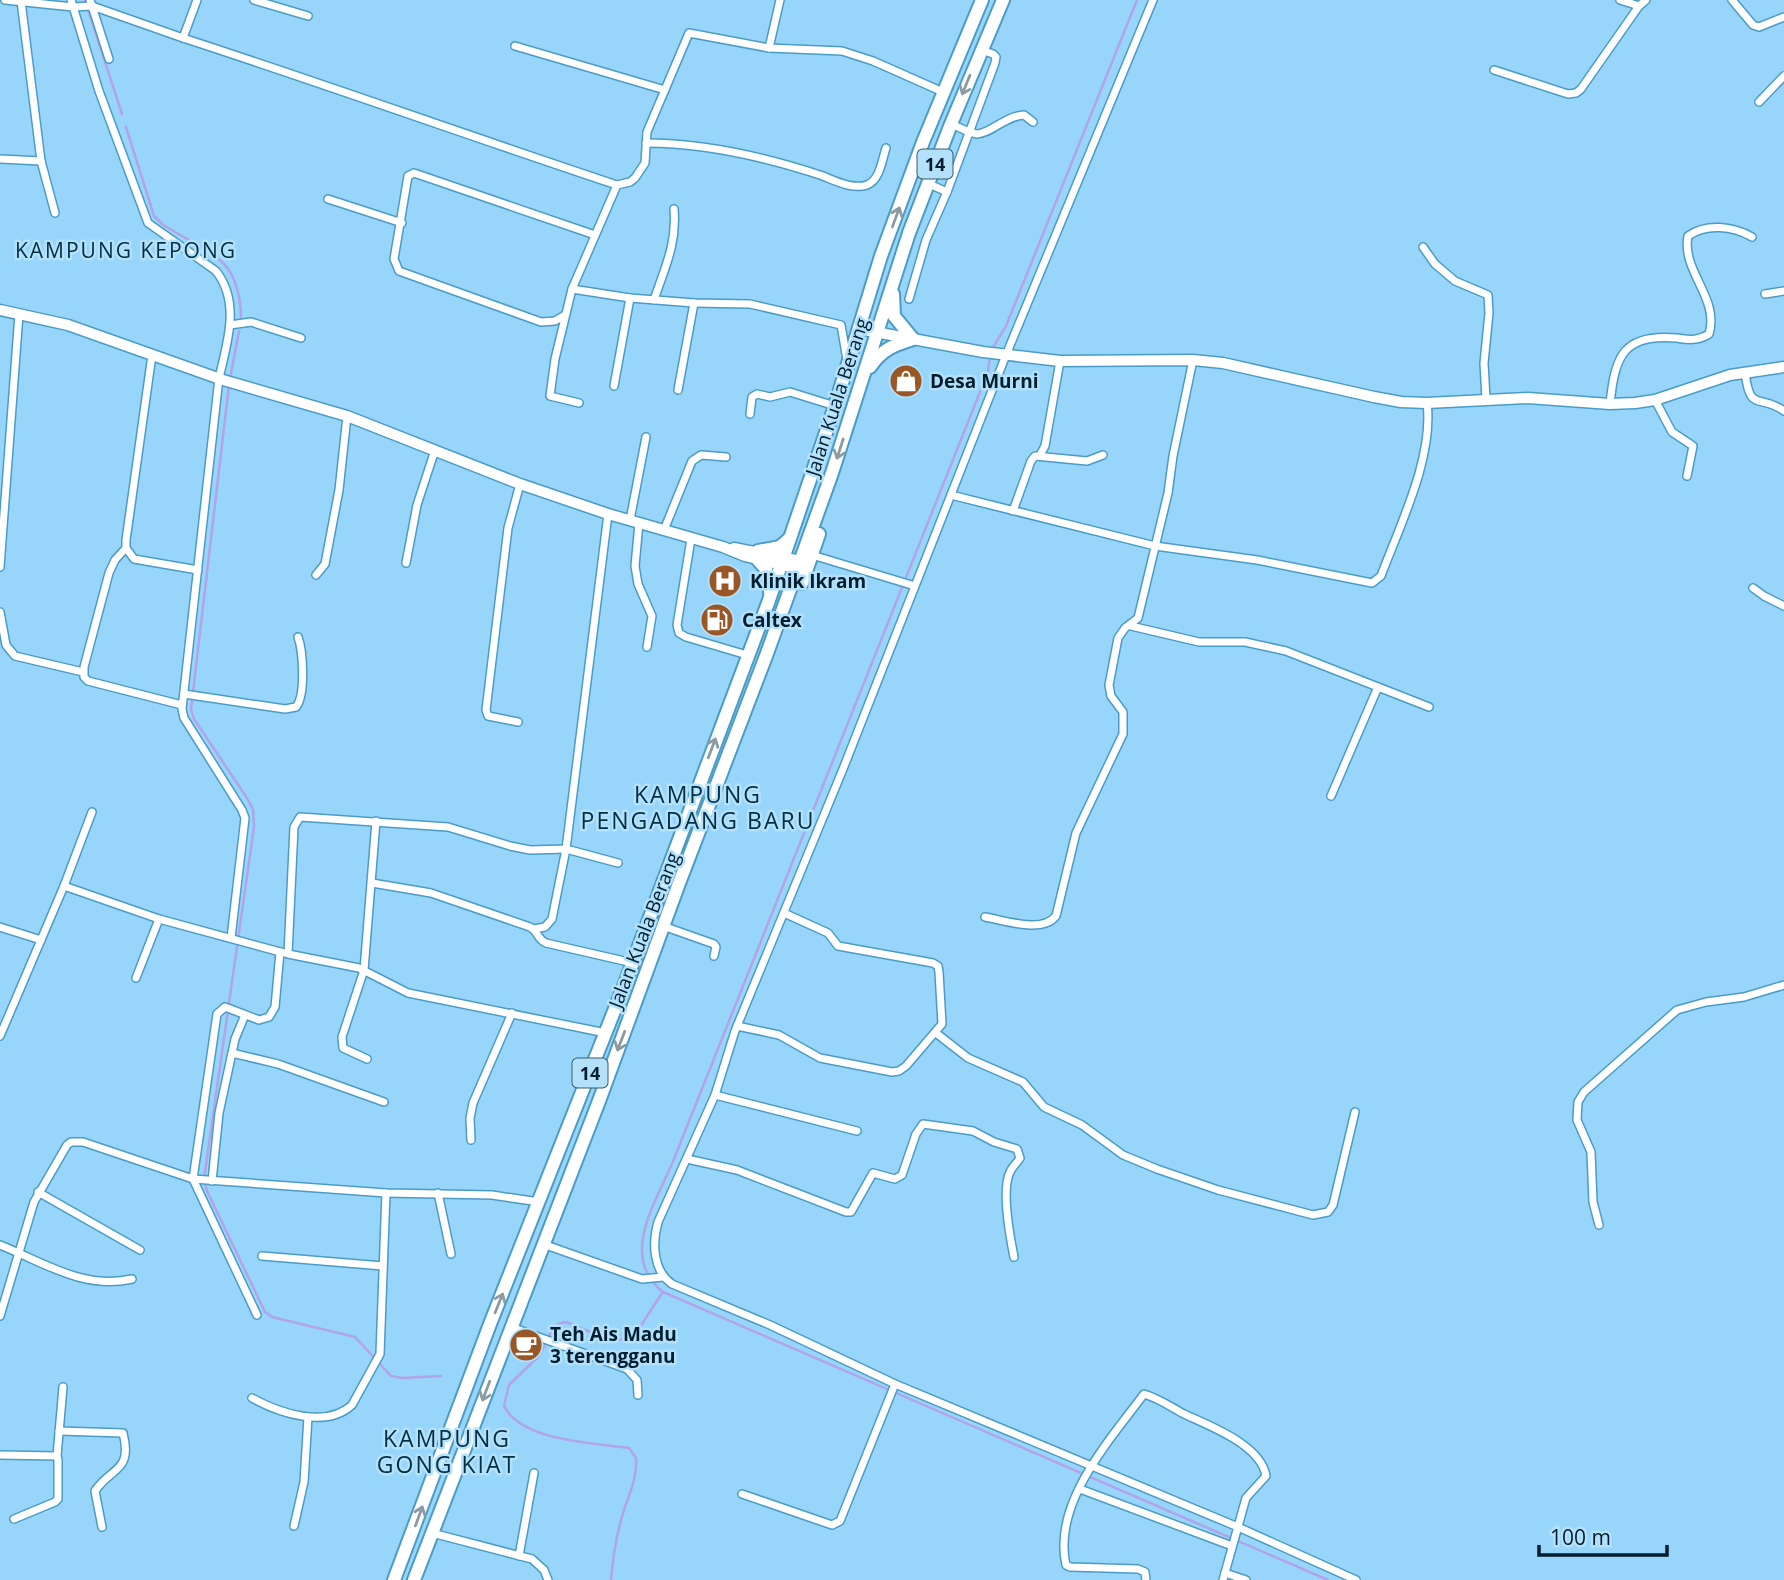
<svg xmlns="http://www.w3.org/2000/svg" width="1784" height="1580" font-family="'Open Sans',sans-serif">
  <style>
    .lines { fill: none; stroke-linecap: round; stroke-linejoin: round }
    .stream { stroke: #b2a3ea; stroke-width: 2.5 }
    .street-casing { stroke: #4a9cc6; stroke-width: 10 }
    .secondary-casing { stroke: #4a9cc6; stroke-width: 13 }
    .highway-casing { stroke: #4a9cc6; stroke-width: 16 }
    .street { stroke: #fff; stroke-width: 7 }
    .secondary { stroke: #fff; stroke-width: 10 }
    .highway { stroke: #fff; stroke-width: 12 }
    .oneway { stroke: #8c9aa1 }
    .labels { text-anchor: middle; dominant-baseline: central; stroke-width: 5; stroke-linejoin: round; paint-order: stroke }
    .shield { fill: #b3e1fc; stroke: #36586c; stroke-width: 2 }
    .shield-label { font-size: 18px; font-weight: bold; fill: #001e2e }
    .poi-label { font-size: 19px; font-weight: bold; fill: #001e2e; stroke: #b3e1fc; text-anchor: start }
    .street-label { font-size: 19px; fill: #001e2e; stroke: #b3e1fc }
    .neighbourhood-label { font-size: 21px; letter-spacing: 2px; fill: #002e43; stroke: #b3e1fc }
    .quarter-label { font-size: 23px; letter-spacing: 2px; fill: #002e43; stroke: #b3e1fc }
  </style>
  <rect width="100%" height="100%" fill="#97d6fa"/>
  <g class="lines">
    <g class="stream">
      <path d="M85 0 122 114"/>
      <path d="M126 127 154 216 162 224C179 235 209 250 223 263 237 276 241 302 241 320"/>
      <path d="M992 349 1006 326 1137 0"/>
      <path d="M990 355 988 372 672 1164C655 1203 619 1258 663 1292L1328 1580"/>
      <path d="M230 379 239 331"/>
      <path d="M229 385 191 709 194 719 245 795 253 809 254 827 204 1179 207 1191 265 1312 272 1317 355 1337 391 1376 402 1378 441 1376"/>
      <path d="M611 1580C613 1555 617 1531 625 1507 631 1490 637 1477 636 1458L629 1448C594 1443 521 1441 504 1406L509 1385 539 1356 552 1330 558 1324 566 1322C586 1329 616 1348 635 1335L662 1293"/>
    </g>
    <defs>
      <g id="street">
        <path d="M5 0 73 7 92 6 183 38 197 0"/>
        <path d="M71 0 99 91 148 223 216 271C241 303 227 343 219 378L182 709 184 718 242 810 245 818 231 938"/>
        <path d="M90 0 109 59"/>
        <path d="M254 0 308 16"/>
        <path d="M1153 0 1006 355 843 769 735 1031 715 1095 658 1222C652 1243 653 1271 672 1284L770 1325 895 1384 1238 1527 1356 1580"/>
        <path d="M1620 0 1639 6 1646 0"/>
        <path d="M1732 0 1753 25 1759 27 1784 17"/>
        <path d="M183 38C328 85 472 137 617 185L630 182 635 178 645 163 647 132 689 33 769 48 842 51 873 61 943 92"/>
        <path d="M515 46 665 90"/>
        <path d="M769 48 780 0"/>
        <path d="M1494 70 1568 94 1576 93 1581 89 1639 6"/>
        <path d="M1759 102 1784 76"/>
        <path d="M951 124C959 127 969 133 977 134 990 134 1005 116 1024 115L1033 122"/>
        <path d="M646 143C704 143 765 157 820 175 834 180 852 190 867 185 880 180 882 160 886 148"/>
        <path d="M0 159 41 161 21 1"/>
        <path d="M41 161 55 213"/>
        <path d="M927 183 947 192"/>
        <path d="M328 199 402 223"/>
        <path d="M1423 247 1435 264 1455 281 1488 295 1489 313 1484 363 1486 399"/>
        <path d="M572 289 630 298 694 303 750 304 841 325 847 360"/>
        <path d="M1765 294 1784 291"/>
        <path d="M909 299 926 240 947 192 995 63 996 57 993 54 981 50"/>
        <path d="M654 300C665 267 677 244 674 209"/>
        <path d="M565 315 555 321 541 322 399 271 394 259 408 176 414 173 595 235"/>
        <path d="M230 325 251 322 301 338"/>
        <path d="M152 355 126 540V548L134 559 198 570"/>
        <path d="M1745 372C1750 414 1759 393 1784 411"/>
        <path d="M614 386 630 298"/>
        <path d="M678 390 694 303"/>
        <path d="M1655 400 1672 432 1693 446 1687 476"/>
        <path d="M579 403 550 396 555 359 572 289 617 185"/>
        <path d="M1610 404C1615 356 1623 333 1677 338 1688 340 1698 341 1709 334 1720 298 1681 271 1688 236 1706 223 1733 226 1752 237"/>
        <path d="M750 414 752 397 757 394 770 397 790 392 835 406"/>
        <path d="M1040 455 1045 446 1060 361"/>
        <path d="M951 495 1155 546 1257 560 1372 583 1381 576C1400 525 1434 457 1427 403"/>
        <path d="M1013 511 1031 461 1035 456 1087 461 1103 455"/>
        <path d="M630 520 646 437"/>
        <path d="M639 523 635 566 638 584 652 616 647 647"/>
        <path d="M664 530 692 461 701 455 726 457"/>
        <path d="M691 539 677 625 679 633 686 637 747 655"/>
        <path d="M126 548 115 560 109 573 84 667V677L88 681 182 705"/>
        <path d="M812 555 915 586"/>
        <path d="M406 563 417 505 435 450"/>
        <path d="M0 567 19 314"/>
        <path d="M316 575 325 564 339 490 347 416"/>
        <path d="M1753 588 1764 596 1784 606"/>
        <path d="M0 612 6 645 15 656 83 672"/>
        <path d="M1131 626 1199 642H1245L1286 651 1429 707"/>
        <path d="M184 694 285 709 296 707C306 695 303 651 298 637"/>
        <path d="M518 722 488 716 486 710 508 528 520 484"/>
        <path d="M1331 796 1378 687"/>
        <path d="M372 883 431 893 530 927C538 931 537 939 546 943L633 963"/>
        <path d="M64 886 159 919 284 953"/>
        <path d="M985 917C1004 920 1042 934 1056 916L1076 833 1123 734V712L1111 696 1109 685 1118 638 1125 628 1138 618 1168 493 1173 456 1193 360"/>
        <path d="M663 926 714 944 716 947 714 956"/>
        <path d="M0 927 41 940"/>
        <path d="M534 929 545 927 552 919 566 849 618 863"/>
        <path d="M136 978 159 919"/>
        <path d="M737 1026 779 1035 820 1058 892 1072 899 1071 906 1066 942 1024 939 972 938 966 933 963 838 946 828 933 784 913"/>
        <path d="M606 1033 408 993 359 968 288 954 294 827 300 817 448 827 510 846 530 850 566 849 608 514"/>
        <path d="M936 1033 968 1058 1023 1082 1044 1107 1082 1125 1123 1155 1157 1169 1218 1190 1313 1215 1328 1212 1333 1205 1355 1112"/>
        <path d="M0 1036 64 886 92 812"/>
        <path d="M232 1053 278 1064 384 1102"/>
        <path d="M367 1059 343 1048 342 1037 364 970 376 821"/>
        <path d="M715 1095 857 1131"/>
        <path d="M471 1140 470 1118 473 1103 512 1013"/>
        <path d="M687 1159 737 1170 846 1212H851L873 1173 895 1179 902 1175 916 1134 923 1124 973 1131 994 1142 1017 1149 1020 1158C1017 1163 1012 1167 1010 1172 1001 1190 1010 1237 1014 1257"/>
        <path d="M193 1179 386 1193 492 1195 539 1202"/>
        <path d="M193 1179 257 1315"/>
        <path d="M212 1181 219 1113 235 1039 245 1015"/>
        <path d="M38 1192 140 1250"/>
        <path d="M438 1193 451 1254"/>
        <path d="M1599 1225 1593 1202 1591 1152 1577 1120 1578 1102 1584 1092 1677 1010 1706 1002 1744 997 1784 985"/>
        <path d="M543 1244 642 1279 663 1277"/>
        <path d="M0 1245C43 1262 83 1290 132 1279"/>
        <path d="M262 1256 383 1266"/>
        <path d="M0 1316 34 1202 67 1145 71 1142H83L193 1179 217 1014 225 1007 259 1020 269 1017 275 1007 280 952"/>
        <path d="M511 1327 627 1369 637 1380 638 1395"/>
        <path d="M252 1398C279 1413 326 1429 352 1405L380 1354 386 1193"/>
        <path d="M59 1431 123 1433C133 1472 111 1467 95 1491L102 1527"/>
        <path d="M0 1455 57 1456 58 1460V1499L55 1502 14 1519"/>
        <path d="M57 1456 63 1387"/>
        <path d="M1080 1489 1232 1546"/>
        <path d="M742 1494 832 1525 840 1521 895 1384"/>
        <path d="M294 1526 304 1482 308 1417"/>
        <path d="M432 1533 532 1559 544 1570 548 1580"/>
        <path d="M519 1556 534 1473"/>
        <path d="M1225 1573 1246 1580"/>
        <path d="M1146 1580 1145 1572 1138 1569 1070 1567 1066 1565C1052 1503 1110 1440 1144 1394 1158 1398 1171 1407 1184 1414 1210 1426 1261 1445 1266 1476L1246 1498 1223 1580"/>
      </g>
      <g id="secondary">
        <path d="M0 310 68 325 223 380 347 416 520 484 608 514 723 547 745 556 798 569"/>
        <path d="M859 329 983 352 1060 361 1193 360 1223 363 1374 397 1401 402 1427 403 1528 398 1610 404 1635 403 1655 400 1730 375 1784 367"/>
        <path d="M734 548 801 561"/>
      </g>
      <g id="highway">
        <path d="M870 367C882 349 894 345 913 339L894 316 893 294"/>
        <path d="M758 551 780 547 789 539"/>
        <path d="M757 559 766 569 770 592"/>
        <path d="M802 583 819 534"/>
        <path d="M394 1580 490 1324 626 981 768 603 835 406 881 256 923 142 982 0"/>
        <path d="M414 1580 599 1101 678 886 766 656 832 473 909 233 951 124 1003 0"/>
      </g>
    </defs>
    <use href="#street" class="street-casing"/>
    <use href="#secondary" class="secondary-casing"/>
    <use href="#highway" class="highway-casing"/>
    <use href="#street" class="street"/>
    <use href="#secondary" class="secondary"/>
    <use href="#highway" class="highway"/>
  </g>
  <defs><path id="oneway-shaft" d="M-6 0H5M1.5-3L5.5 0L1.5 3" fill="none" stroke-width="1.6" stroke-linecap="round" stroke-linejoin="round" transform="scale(1.75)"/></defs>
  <g class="oneway">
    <use href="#oneway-shaft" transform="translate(966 85) rotate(112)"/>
    <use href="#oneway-shaft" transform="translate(896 217) rotate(-70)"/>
    <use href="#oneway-shaft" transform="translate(840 449) rotate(108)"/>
    <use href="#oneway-shaft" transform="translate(712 748) rotate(-69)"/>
    <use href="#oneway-shaft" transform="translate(621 1041) rotate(111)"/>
    <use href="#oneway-shaft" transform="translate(499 1303) rotate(-68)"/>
    <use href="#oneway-shaft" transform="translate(486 1391) rotate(111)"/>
    <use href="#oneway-shaft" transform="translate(419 1516) rotate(-70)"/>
  </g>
  <defs>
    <symbol id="shop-disc" viewBox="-11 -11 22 22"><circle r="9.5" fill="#9a5726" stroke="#b3e1fc"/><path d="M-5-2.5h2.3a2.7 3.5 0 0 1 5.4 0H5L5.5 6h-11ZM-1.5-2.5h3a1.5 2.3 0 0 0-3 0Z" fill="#fff"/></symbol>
    <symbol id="hospital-disc" viewBox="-11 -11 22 22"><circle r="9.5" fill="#9a5726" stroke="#b3e1fc"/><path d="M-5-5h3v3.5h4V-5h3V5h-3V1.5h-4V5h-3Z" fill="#fff"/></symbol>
    <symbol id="fuel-disc" viewBox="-11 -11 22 22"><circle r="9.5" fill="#9a5726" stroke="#b3e1fc"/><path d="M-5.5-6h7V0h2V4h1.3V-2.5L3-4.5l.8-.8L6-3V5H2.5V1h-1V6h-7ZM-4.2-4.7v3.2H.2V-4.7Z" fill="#fff"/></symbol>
    <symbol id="cafe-disc" viewBox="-11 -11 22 22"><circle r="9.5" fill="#9a5726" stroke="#b3e1fc"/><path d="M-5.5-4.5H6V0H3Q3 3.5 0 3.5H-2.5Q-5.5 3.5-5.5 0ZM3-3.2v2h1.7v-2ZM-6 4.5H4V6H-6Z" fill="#fff"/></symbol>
  </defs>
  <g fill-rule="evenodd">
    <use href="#shop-disc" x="887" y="362" width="38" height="38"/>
    <use href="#hospital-disc" x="706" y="562" width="38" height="38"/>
    <use href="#fuel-disc" x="698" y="601" width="38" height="38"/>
    <use href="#cafe-disc" x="507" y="1326" width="38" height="38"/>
  </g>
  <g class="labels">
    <g class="shield">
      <rect x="917.5" y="149.5" width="35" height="29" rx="5"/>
      <rect x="572.5" y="1058.5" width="35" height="29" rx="5"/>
    </g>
    <g class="shield-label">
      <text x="935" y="164">14</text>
      <text x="590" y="1073">14</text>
    </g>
    <g class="poi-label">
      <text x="930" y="381">Desa Murni</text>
      <text x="750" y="581">Klinik Ikram</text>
      <text x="742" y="620">Caltex</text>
      <text x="550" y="1334">Teh Ais Madu<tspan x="550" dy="22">3 terengganu</tspan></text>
    </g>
    <g class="street-label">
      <text transform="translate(837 397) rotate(-72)">Jalan Kuala Berang</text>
      <text transform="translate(644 930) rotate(-69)">Jalan Kuala Berang</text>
    </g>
    <g class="neighbourhood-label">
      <text x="126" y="250">KAMPUNG KEPONG</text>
    </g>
    <g class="quarter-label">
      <text x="698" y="794">KAMPUNG<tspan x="698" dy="26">PENGADANG BARU</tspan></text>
      <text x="447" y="1438">KAMPUNG<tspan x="447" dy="26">GONG KIAT</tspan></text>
    </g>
  </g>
  <path d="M1539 1545v10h128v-10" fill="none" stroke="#001e2e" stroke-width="3.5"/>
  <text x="1550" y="1545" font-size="21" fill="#001e2e" stroke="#b3e1fc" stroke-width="5" paint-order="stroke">100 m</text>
</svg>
